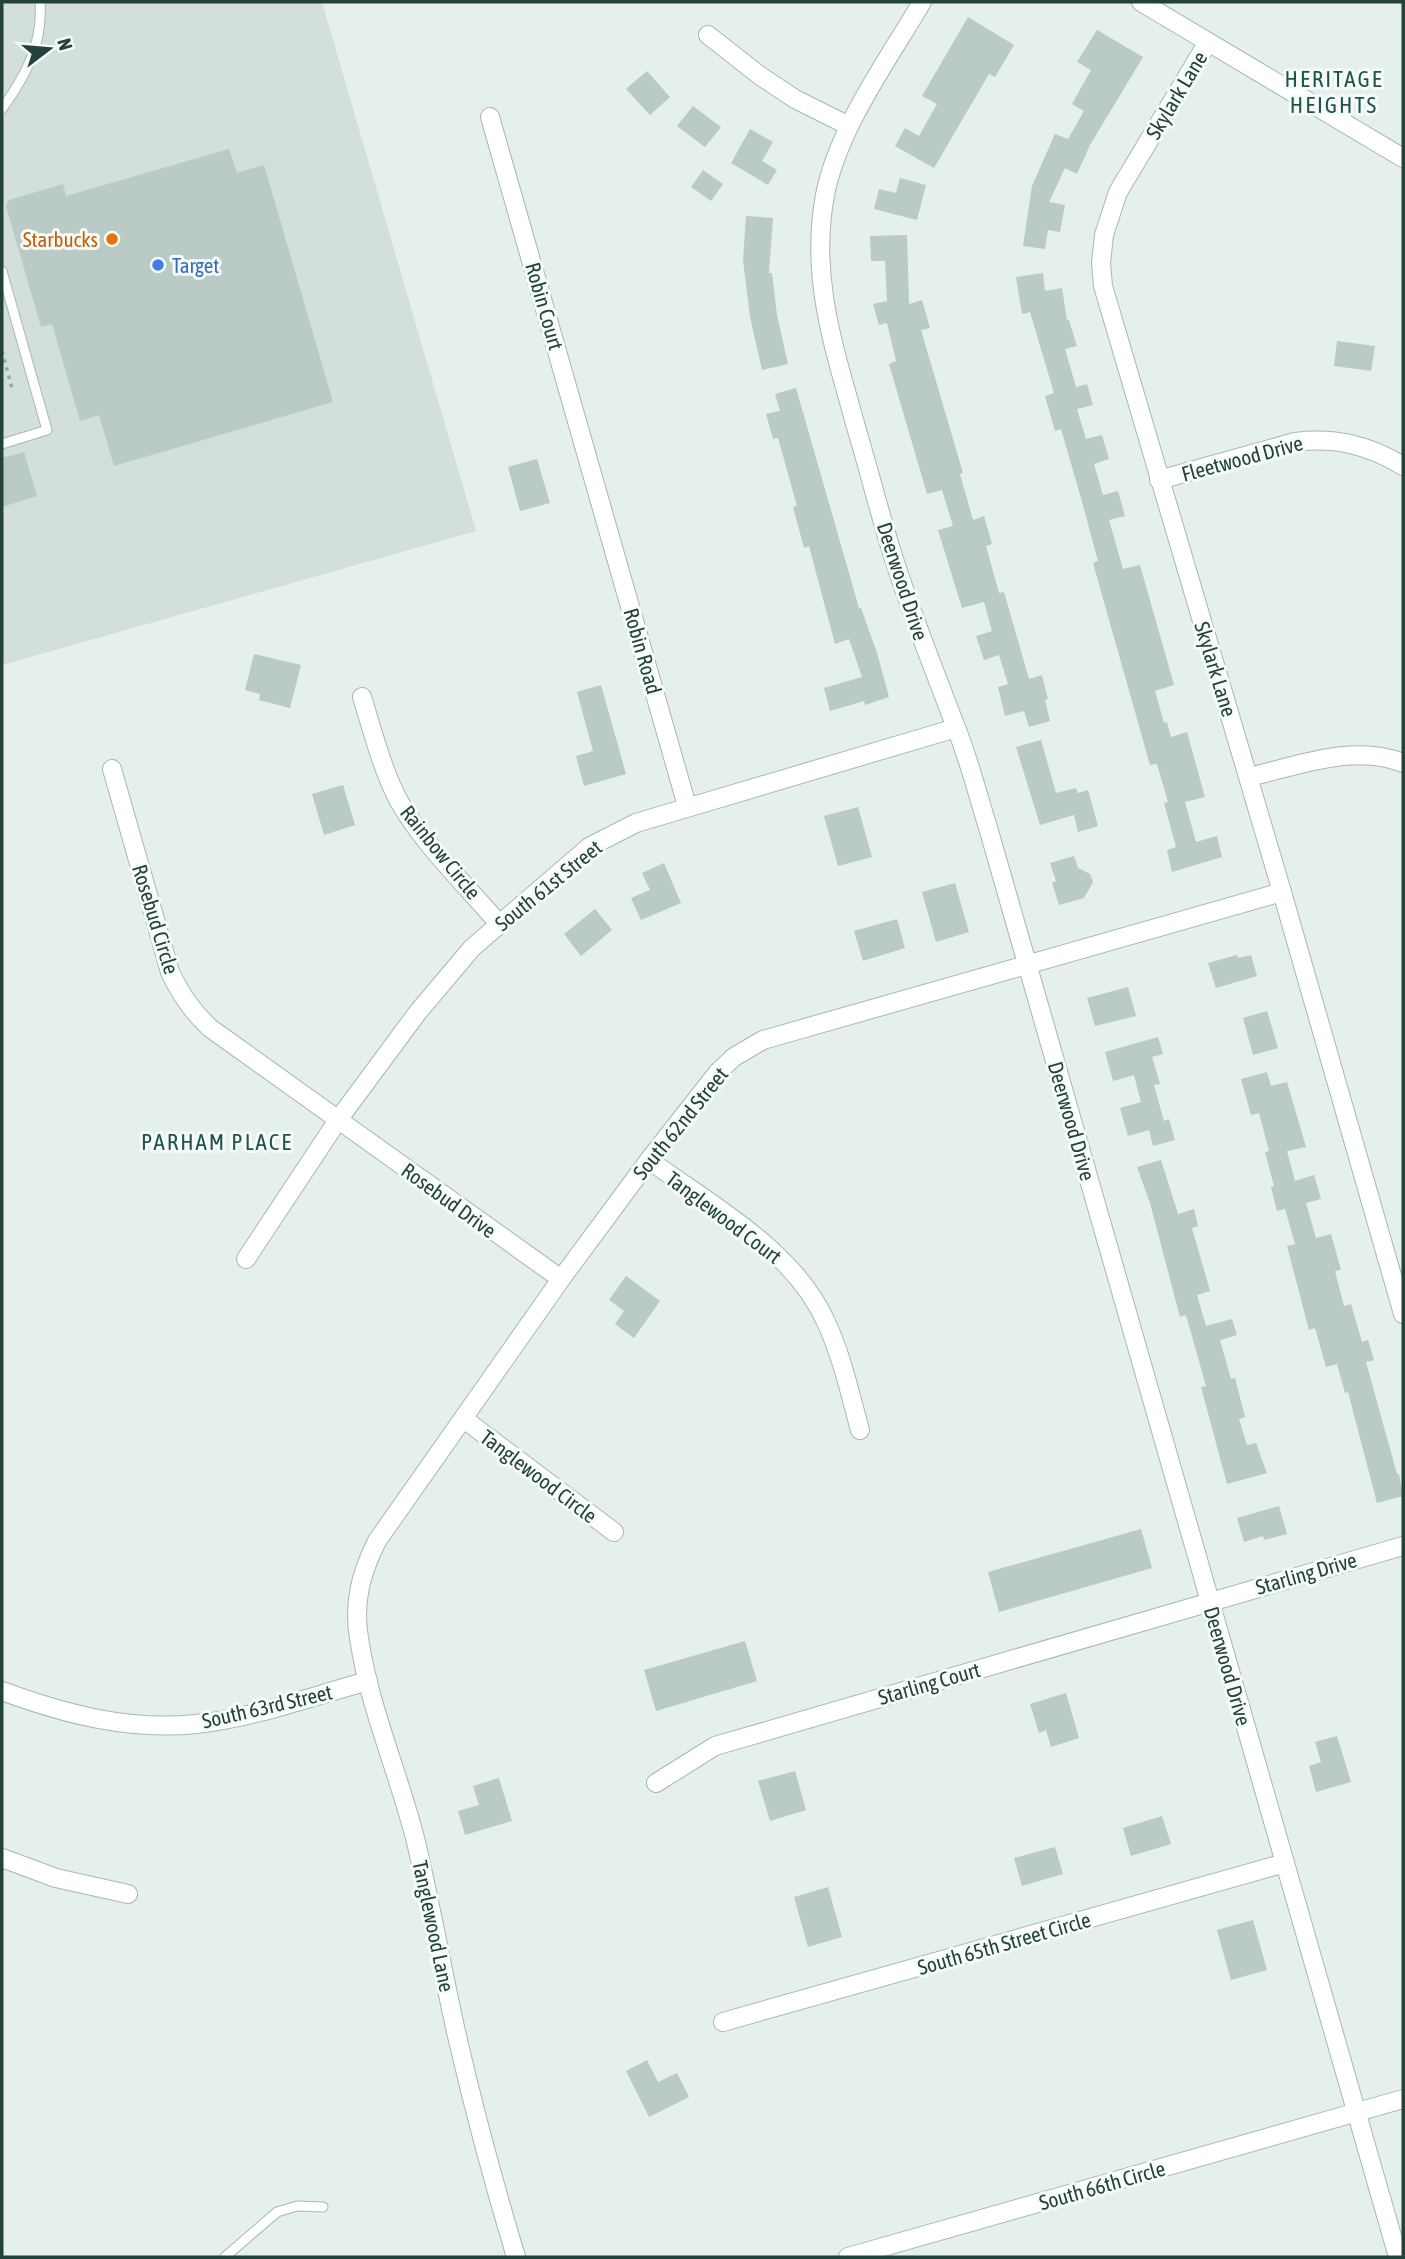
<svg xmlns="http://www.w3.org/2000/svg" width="1405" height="2259" font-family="'Asap Condensed',sans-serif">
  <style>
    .built { fill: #d3dfda }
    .building { fill: #bacac4 }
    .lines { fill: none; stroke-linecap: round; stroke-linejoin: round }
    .service-casing { stroke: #a7b8b3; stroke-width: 11 }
    .minor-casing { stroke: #a7b8b3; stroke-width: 20 }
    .path { stroke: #84b4a7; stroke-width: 3.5; stroke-dasharray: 3.5 5; stroke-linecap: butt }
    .service { stroke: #fff; stroke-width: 9 }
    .minor { stroke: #fff; stroke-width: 18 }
    .food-dot { fill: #e8710a; stroke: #f6fbf9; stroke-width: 2.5 }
    .shop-dot { fill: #3f7fe0; stroke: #f6fbf9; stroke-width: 2.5 }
    .labels { text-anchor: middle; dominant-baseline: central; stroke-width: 6; stroke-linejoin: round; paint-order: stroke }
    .street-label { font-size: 21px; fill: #23423b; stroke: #f6fbf9 }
    .food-label { font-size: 21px; fill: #c56008; stroke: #f6fbf9; text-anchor: end }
    .shop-label { font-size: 21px; fill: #366cbe; stroke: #f6fbf9; text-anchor: start }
    .neighbourhood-label { font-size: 23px; letter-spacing: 2px; fill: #1e554b; stroke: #f6fbf9 }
  </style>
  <rect width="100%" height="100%" fill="#e5efeb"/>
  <path class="built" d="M2 2H322L476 531 2 665Z"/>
  <g class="building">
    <path d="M968 17 1014 45 995 77 989 74 934 168 895 146 905 128 919 136 937 104 922 96Z"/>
    <path d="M1097 30 1143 57 1090 145 1077 174 1065 168 1049 202 1065 205 1060 232 1048 230 1045 249 1023 246 1032 186 1055 134 1068 139 1084 111 1072 104 1091 70 1077 62Z"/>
    <path d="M647 71 670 97 650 115 626 89Z"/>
    <path d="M693 106 721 127 705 147 677 126Z"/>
    <path d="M750 129 773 142 762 161 777 170 768 185 731 163Z"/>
    <path d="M229 149 237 173 264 165 333 402 114 466 99 415 80 421 52 324 41 327 6 206 9 200 63 184 66 196Z"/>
    <path d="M703 170 723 184 711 201 691 187Z"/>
    <path d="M900 178 926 185 917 220 874 209 879 189 896 193Z"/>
    <path d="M746 216 773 218 769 273H772L777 315 788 364 762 370 750 317 743 260Z"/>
    <path d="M907 235 909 304 922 300 930 328 921 330 963 473 960 474 973 520 984 516 992 544 986 546 999 593 1004 592 1029 679 1042 675 1048 699 1045 700 1050 721 1029 727 1024 711 1005 716 998 687 1008 684 999 655 984 660 976 636 992 631 984 602 962 608 938 530 953 526 942 490 927 494 889 364 896 361 887 323 879 325 873 304 887 301 885 261H871L870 236Z"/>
    <path d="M1043 273 1045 291 1062 288 1067 320H1069L1077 346 1065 349 1076 387 1087 384 1093 405 1077 409 1086 439 1102 435 1109 459 1094 464 1103 495 1118 491 1125 516 1109 520 1123 569 1140 565 1174 685 1155 691 1164 723 1167 722 1171 737 1187 732 1205 797 1185 802 1196 842 1217 836 1222 857 1172 872 1167 850 1176 847 1164 803 1168 802 1157 764 1150 765 1093 563 1098 561 1081 498 1061 429 1055 431 1045 396 1054 393 1030 312 1022 314 1016 277Z"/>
    <path d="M1337 341 1375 346 1371 371 1334 366Z"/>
    <path d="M796 388 859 608H861L877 653 889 697 865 705 864 701 830 711 824 688 862 677 849 639 835 644 809 546 804 548 793 507 797 506 778 438 773 439 766 414 780 411 775 394Z"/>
    <path d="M24 452 37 496 2 507V458Z"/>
    <path d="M537 459 550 503 520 511 508 467Z"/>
    <path d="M254 654 301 665 290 708 259 700 260 694 245 690Z"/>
    <path d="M601 685 626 774 584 786 576 756 593 751 577 692Z"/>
    <path d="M1041 740 1056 793 1076 788 1078 793 1088 790 1098 826 1078 832 1074 815 1040 825 1016 747Z"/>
    <path d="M343 785 355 825 324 835 312 794Z"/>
    <path d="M858 807 872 857 838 866 824 816Z"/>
    <path d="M1074 856 1078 868 1090 874 1093 882 1084 898 1059 905 1052 883 1056 881 1050 863Z"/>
    <path d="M664 863 681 903 641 920 631 898 650 890 642 873Z"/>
    <path d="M955 883 969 932 936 942 922 892Z"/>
    <path d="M595 909 612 930 581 956 564 934Z"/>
    <path d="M897 919 905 948 863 961 854 931Z"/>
    <path d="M1237 955 1238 958 1251 955 1257 976 1216 988 1208 963Z"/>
    <path d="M1128 987 1136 1016 1095 1026 1087 998Z"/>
    <path d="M1267 1011 1278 1048 1253 1055 1243 1018Z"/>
    <path d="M1158 1037 1163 1054 1152 1057 1160 1084 1154 1085 1164 1121 1169 1119 1175 1140 1153 1146 1149 1130 1128 1136 1120 1108 1141 1102 1134 1075 1113 1081 1105 1052Z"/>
    <path d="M1267 1072 1271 1086 1287 1082 1306 1147 1287 1151 1295 1181 1314 1175 1321 1199 1306 1203 1316 1238 1331 1234 1341 1270 1335 1271 1344 1306 1351 1304 1362 1342 1368 1340 1374 1360 1366 1362 1397 1474H1399L1403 1496 1377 1503 1348 1392 1345 1393 1337 1364 1326 1367 1315 1328 1309 1330 1287 1246 1295 1244 1285 1209 1277 1211 1271 1187 1274 1186 1265 1152 1269 1151 1259 1113 1251 1115 1241 1079Z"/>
    <path d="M1161 1160 1178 1214 1194 1209 1198 1226 1192 1228 1210 1291 1197 1295 1206 1326 1232 1319 1237 1335 1220 1340 1231 1379 1235 1378 1245 1417 1239 1419 1247 1445 1256 1443 1267 1473 1227 1484 1201 1387 1206 1386 1186 1315 1180 1317 1150 1203 1137 1167Z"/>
    <path d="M626 1276 660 1301 634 1338 615 1324 624 1311 609 1300Z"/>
    <path d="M1279 1506 1287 1534 1264 1540 1263 1536 1244 1542 1237 1518Z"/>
    <path d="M1141 1529 1152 1568 999 1612 988 1572Z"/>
    <path d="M745 1641 757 1681 656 1711 644 1670Z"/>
    <path d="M1066 1693 1079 1738 1051 1747 1046 1730 1039 1733 1030 1704Z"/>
    <path d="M1337 1736 1351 1782 1316 1792 1309 1766 1321 1762 1315 1742Z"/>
    <path d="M795 1771 806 1810 770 1821 758 1781Z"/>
    <path d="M499 1778 512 1821 465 1835 458 1811 479 1805 473 1786Z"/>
    <path d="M1162 1816 1171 1844 1131 1856 1123 1828Z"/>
    <path d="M1055 1847 1063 1874 1022 1886 1014 1858Z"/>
    <path d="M828 1887 842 1937 808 1947 794 1897Z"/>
    <path d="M1253 1920 1267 1970 1231 1980 1217 1930Z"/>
    <path d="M647 2060 658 2082 677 2073 689 2097 649 2117 626 2071Z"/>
  </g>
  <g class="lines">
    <defs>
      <g id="service">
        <path d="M2 109C26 75 43 44 40 2"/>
        <path d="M2 271 47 430 2 444"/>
        <path d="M225 2257 277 2212 297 2206 323 2207"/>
      </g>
      <g id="minor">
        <path d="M922 2C888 60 838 128 825 195 809 280 836 353 858 434 870 474 880 515 893 556 911 613 934 669 955 725 969 759 978 796 989 831L1398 2257"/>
        <path d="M1141 2 1403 158"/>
        <path d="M708 35 759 75 795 99 849 126"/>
        <path d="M1208 42 1118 192 1104 235 1101 263 1103 286 1282 892 1403 1314"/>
        <path d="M490 117 687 806"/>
        <path d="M1159 480 1295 442C1336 437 1368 445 1403 466"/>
        <path d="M362 697C373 732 382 770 400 803 425 846 467 886 499 924"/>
        <path d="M112 769 170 972C181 995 192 1011 210 1028L561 1279"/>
        <path d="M1249 777C1297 766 1355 743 1403 763"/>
        <path d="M649 1160C711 1205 794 1250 826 1322 842 1356 850 1394 860 1430"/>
        <path d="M246 1259 338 1120 418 1012 472 948 589 847 636 823 956 728"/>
        <path d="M464 1419 614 1532"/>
        <path d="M2 1691C64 1714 129 1731 196 1724 253 1718 313 1696 368 1681"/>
        <path d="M656 1783 715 1746 1403 1546"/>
        <path d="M2 1858 56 1878 128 1894"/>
        <path d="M723 2022 1285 1863"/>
        <path d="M516 2257C494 2184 474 2110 457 2036 442 1970 431 1904 415 1838 398 1772 369 1706 359 1638 353 1602 361 1573 377 1541L561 1279 649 1160 718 1072 734 1057 763 1040 1282 892"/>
        <path d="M848 2257 1403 2099"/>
      </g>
    </defs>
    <use href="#service" class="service-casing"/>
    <use href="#minor" class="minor-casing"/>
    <path class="path" d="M2 351 12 388"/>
    <use href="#service" class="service"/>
    <use href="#minor" class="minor"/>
  </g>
  <circle class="food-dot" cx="112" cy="239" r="7"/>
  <circle class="shop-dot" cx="158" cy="265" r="7"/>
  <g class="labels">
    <g class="street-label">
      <text transform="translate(1176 95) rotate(-59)">Skylark Lane</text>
      <text transform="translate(545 306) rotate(74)">Robin Court</text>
      <text transform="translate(1242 458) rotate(-15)">Fleetwood Drive</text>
      <text transform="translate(903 581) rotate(72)">Deerwood Drive</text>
      <text transform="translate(643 651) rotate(74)">Robin Road</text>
      <text transform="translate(1216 669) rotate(73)">Skylark Lane</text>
      <text transform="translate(441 852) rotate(51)">Rainbow Circle</text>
      <text transform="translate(548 885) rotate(-39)">South 61st Street</text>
      <text transform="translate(156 919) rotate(73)">Rosebud Circle</text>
      <text transform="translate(1072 1121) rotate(74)">Deerwood Drive</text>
      <text transform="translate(680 1123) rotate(-51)">South 62nd Street</text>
      <text transform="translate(449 1200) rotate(36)">Rosebud Drive</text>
      <text transform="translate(724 1217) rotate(37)">Tanglewood Court</text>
      <text transform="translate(539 1476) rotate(37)">Tanglewood Circle</text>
      <text transform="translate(1306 1573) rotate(-16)">Starling Drive</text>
      <text transform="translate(1228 1666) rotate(74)">Deerwood Drive</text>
      <text transform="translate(929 1683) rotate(-16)">Starling Court</text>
      <text transform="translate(267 1706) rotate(-13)">South 63rd Street</text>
      <text transform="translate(434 1926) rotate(78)">Tanglewood Lane</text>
      <text transform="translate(1004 1943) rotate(-16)">South 65th Street Circle</text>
      <text transform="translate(1102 2185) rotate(-16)">South 66th Circle</text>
    </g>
    <g class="food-label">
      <text x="98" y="239">Starbucks</text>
    </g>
    <g class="shop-label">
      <text x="172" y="265">Target</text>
    </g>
    <g class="neighbourhood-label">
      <text x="1334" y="79">HERITAGE<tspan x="1334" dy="26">HEIGHTS</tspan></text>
      <text x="217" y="1142">PARHAM PLACE</text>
    </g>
  </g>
  <rect width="1405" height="2259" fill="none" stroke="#23423b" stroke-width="7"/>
  <g transform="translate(49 49) rotate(74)" stroke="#f6fbf9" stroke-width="5" paint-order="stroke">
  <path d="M0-5L12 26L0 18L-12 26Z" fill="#23423b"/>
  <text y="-10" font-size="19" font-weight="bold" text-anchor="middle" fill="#23423b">N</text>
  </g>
</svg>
